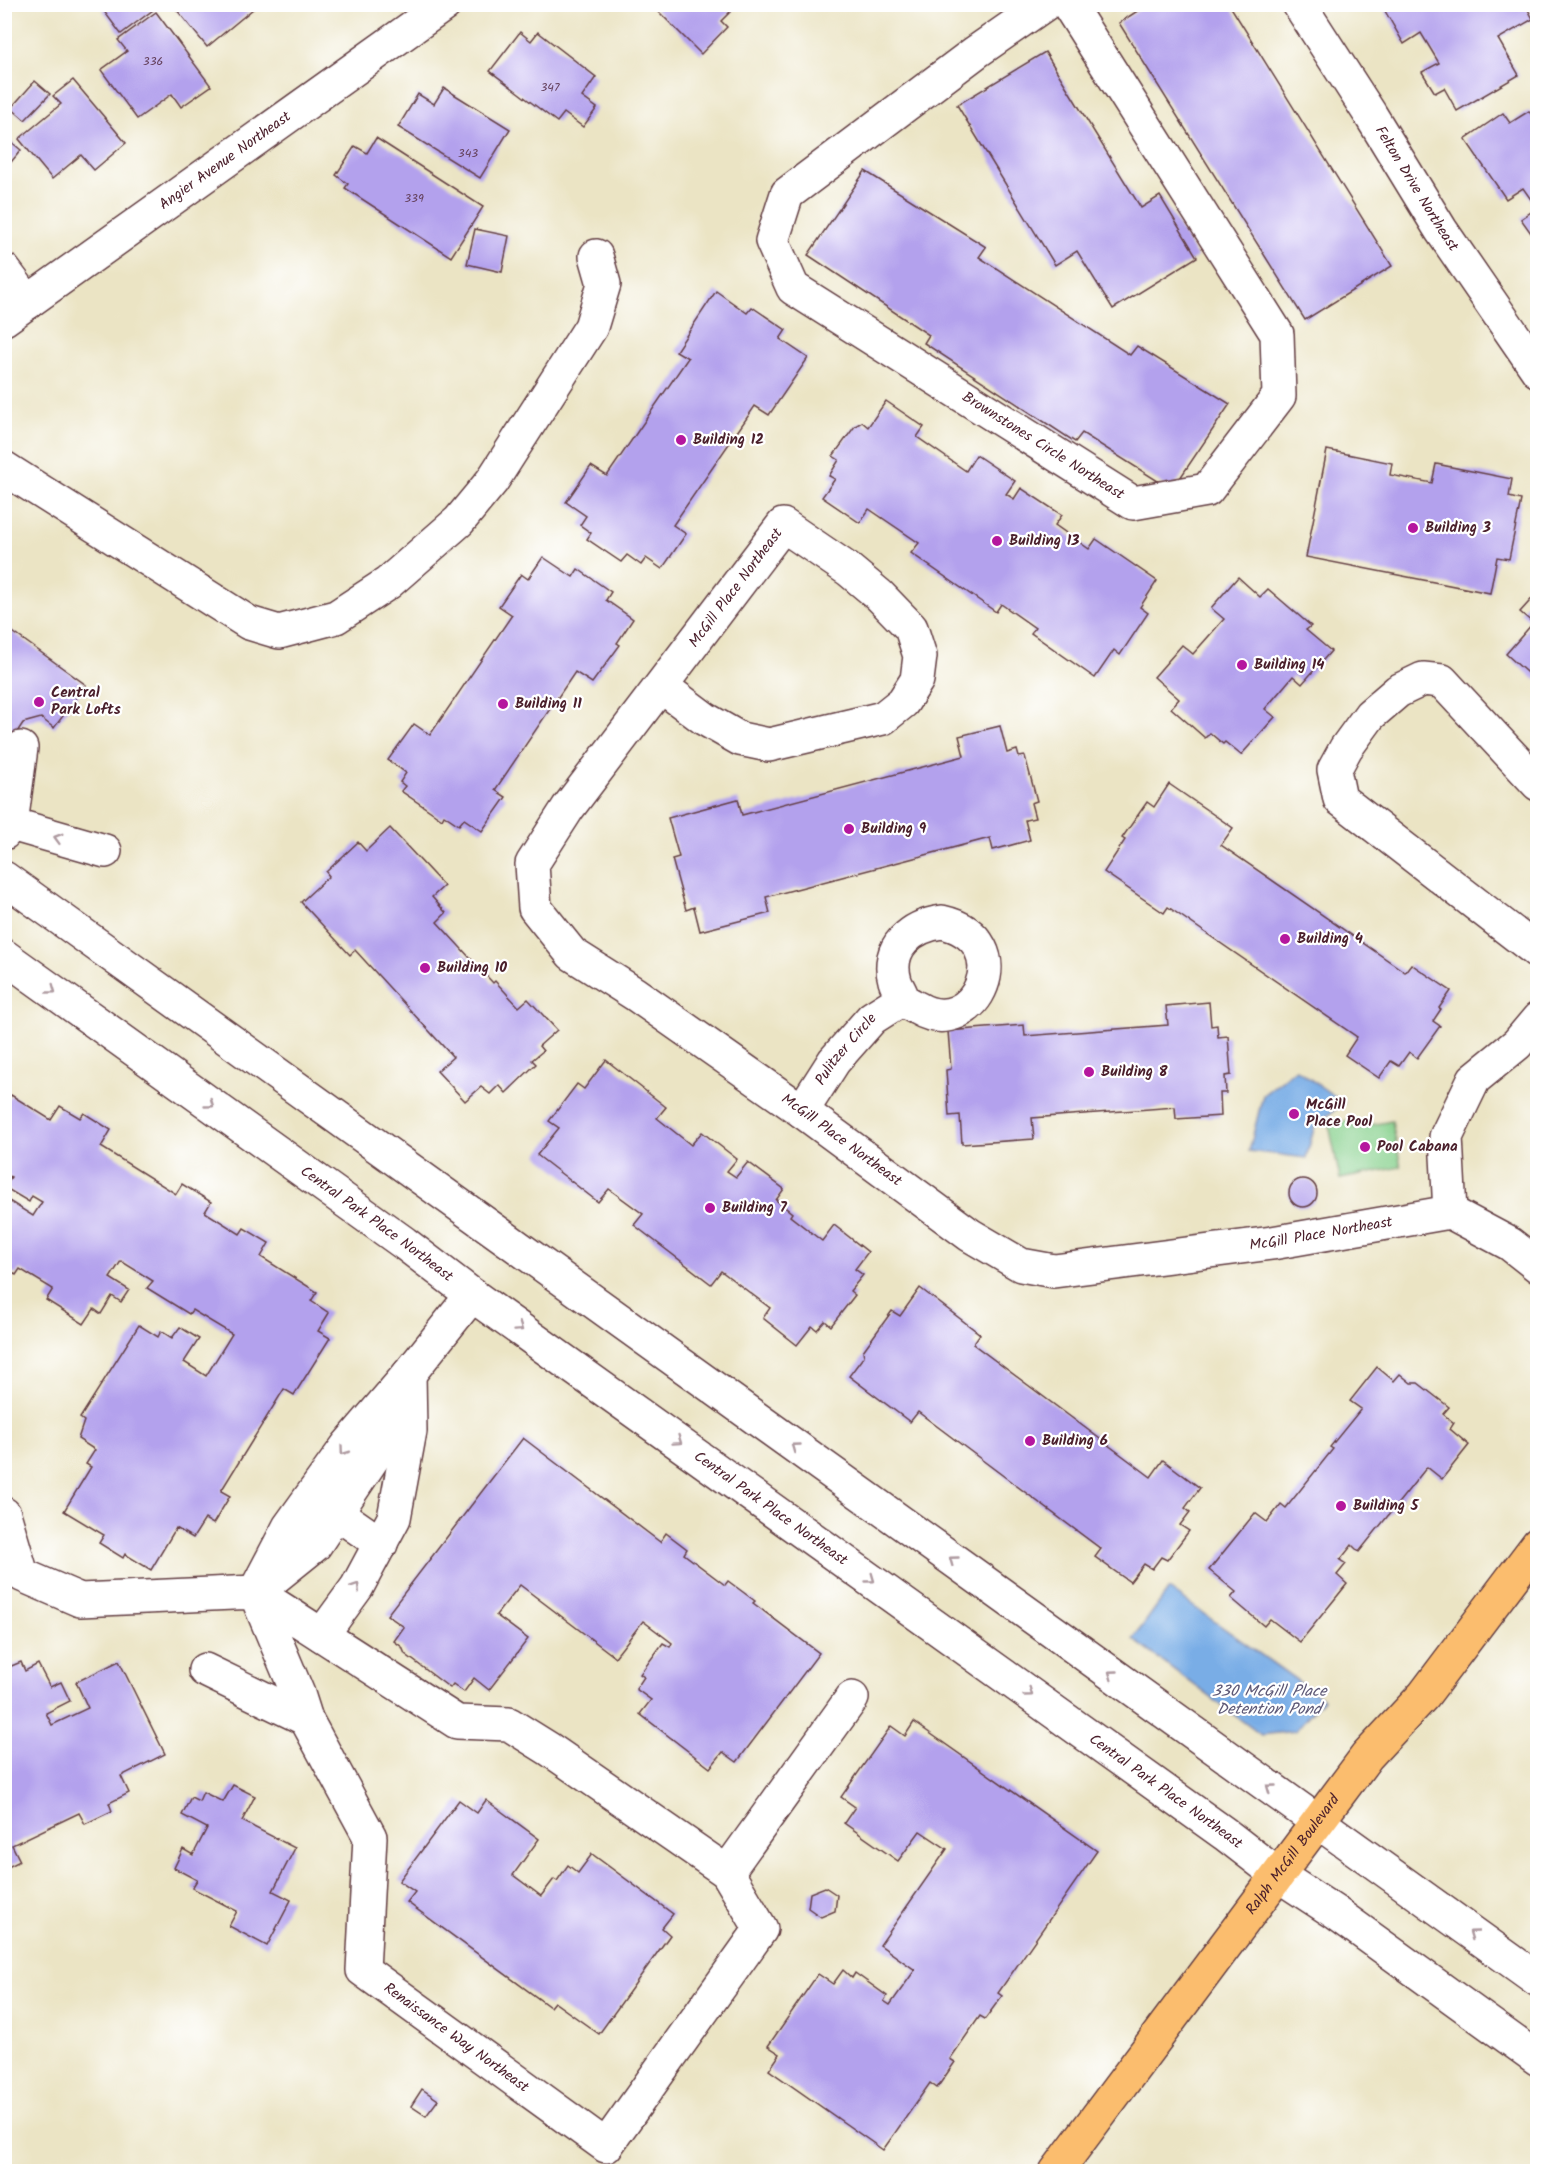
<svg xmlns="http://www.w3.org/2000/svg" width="1542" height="2176" font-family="Kalam,sans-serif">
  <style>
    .green { fill: #86d08c; stroke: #68785c; stroke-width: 1.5 }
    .water { fill: #79ade6; stroke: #626688; stroke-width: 1.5 }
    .building { fill: #b3a1ed }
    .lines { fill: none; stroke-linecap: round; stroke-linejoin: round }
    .minor-casing { stroke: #623d42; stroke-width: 36 }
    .major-casing { stroke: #623d42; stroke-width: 36 }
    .minor { stroke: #fff; stroke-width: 33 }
    .major { stroke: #fbbd6e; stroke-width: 33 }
    .oneway { stroke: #ae9aa0 }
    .poi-dot { fill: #b5179e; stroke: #fff; stroke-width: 2 }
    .labels { text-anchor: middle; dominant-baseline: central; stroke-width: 4.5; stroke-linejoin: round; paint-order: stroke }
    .number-label { font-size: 12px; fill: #64405c }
    .street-label { font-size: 15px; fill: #4a1f2b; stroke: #fff }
    .poi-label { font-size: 15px; font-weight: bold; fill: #4a1f2b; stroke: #fff; text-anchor: start }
    .water-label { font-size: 16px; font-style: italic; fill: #5d5876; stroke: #fff }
  </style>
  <rect width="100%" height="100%" fill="#fff"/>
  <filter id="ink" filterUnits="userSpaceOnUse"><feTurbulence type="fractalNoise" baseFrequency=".0167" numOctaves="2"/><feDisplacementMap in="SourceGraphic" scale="12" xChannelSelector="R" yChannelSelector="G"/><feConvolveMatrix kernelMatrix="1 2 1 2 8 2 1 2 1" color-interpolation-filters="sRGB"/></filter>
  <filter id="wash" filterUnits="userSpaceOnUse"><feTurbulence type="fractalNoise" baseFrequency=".008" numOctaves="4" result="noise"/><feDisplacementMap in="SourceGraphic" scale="24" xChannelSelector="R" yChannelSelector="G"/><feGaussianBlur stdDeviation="1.35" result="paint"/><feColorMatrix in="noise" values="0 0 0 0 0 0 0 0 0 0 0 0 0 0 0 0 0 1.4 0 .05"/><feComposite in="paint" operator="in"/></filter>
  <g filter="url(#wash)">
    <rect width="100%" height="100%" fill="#ebe4c4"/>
    <path class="green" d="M1353 1119 1355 1128 1392 1121 1401 1167 1340 1179 1329 1125Z"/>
    <g class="water">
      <path d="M1296 1069 1344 1103 1315 1125 1306 1158 1249 1151 1263 1095Z"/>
      <path d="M1169 1589 1323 1699 1295 1731 1261 1735 1133 1639Z"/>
    </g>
    <g id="blocks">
      <g class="building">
        <path d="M111 4H155L157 7 121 34 103 10Z"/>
        <path d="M172 4H259L207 47Z"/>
        <path d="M1148 4H1229L1392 266 1305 320 1119 23Z"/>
        <path d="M1381 4H1525L1533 19 1498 39 1519 75 1457 111 1444 88 1435 93 1422 72 1439 63 1421 33 1404 44Z"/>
        <path d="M652 5H737L721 21 727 27 701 54Z"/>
        <path d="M156 12 211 86 181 107 172 94 137 119 101 70 127 51 118 40Z"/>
        <path d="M520 32 531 41 538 32 596 77 582 97 597 108 583 127 564 113 557 122 490 71Z"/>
        <path d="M1045 52 1141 208 1160 196 1197 257 1113 309 1077 251 1055 265 957 105Z"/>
        <path d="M73 80 126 143 94 170 81 155 52 179 19 139 61 104 53 96Z"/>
        <path d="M35 81 50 94 25 120 11 108Z"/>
        <path d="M444 88 510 129 480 178 398 127 418 94 434 104Z"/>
        <path d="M1529 111 1533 117 1538 114V243L1521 219 1537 208 1523 188 1506 199 1465 139 1503 113 1510 123Z"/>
        <path d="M4 136 21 150 7 167 4 164Z"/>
        <path d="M376 138 483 207 451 257 345 188 348 184 336 175 355 146 367 153Z"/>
        <path d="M865 171 986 247 979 257 1130 355 1137 346 1230 404 1172 490 1082 433 1075 442 924 343 929 335 808 255Z"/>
        <path d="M475 229 509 236 502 272 467 264Z"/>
        <path d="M716 291 747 313 752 307 786 330 780 339 808 358 769 415 755 406 673 525 686 534 662 569 646 558 641 565 627 555 621 562 587 539 591 533 580 525 586 516 566 502 591 466 607 476 688 358 676 351Z"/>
        <path d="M886 401 924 427 917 437 966 471 976 455 1015 481 1006 494 1014 499 1021 488 1062 515 1055 525 1089 549 1096 539 1157 581 1140 607 1148 613 1120 655 1114 650 1095 678 1031 633 1035 628 1001 604 996 612 911 553 919 543 869 509 860 523 822 497 835 479 829 476 839 460 833 456 855 426 862 422 868 427Z"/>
        <path d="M1327 450 1392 463 1390 475 1432 483 1436 464 1512 479 1509 497 1521 500 1509 559 1497 557 1490 593 1306 557Z"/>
        <path d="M543 557 573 577 578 569 611 592 606 600 633 619 617 643 620 645 592 683 575 672 495 790 506 797 482 831 464 819 459 825 444 815 442 819 401 791 405 786 400 782 406 773 388 760 414 724 430 735 512 615 499 606 521 574 528 579Z"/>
        <path d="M1238 577 1260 597 1268 589 1311 626 1306 630 1331 651 1302 684 1293 676 1265 709 1275 717 1241 755 1225 742 1223 744 1210 733 1205 738 1171 708 1179 699 1154 677 1182 645 1193 654 1224 619 1211 608Z"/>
        <path d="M1538 592V678L1535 680 1506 654 1533 623 1520 612Z"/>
        <path d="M10 630 86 685 54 728 41 718 23 723 4 752V638Z"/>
        <path d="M1000 726 1007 753 1017 750 1019 757 1025 756 1037 801 1031 803 1035 818 1025 820 1030 840 993 850 990 838 766 897 770 913 700 931 694 907 686 910 672 859 679 857 668 818 738 799 742 815 964 756 959 736Z"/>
        <path d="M1169 784 1233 828 1221 845 1405 972 1411 964 1451 991 1439 1008 1441 1009 1433 1021 1440 1026 1417 1058 1409 1052 1399 1066 1391 1061 1379 1078 1345 1055 1357 1037 1168 907 1164 913 1104 872 1125 840 1122 838 1147 802 1154 807Z"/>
        <path d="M390 828 444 886 432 897 446 913 437 922 493 983 495 981 519 1007 528 999 557 1030 539 1046 543 1051 532 1060 536 1064 506 1093 499 1085 490 1094 481 1087 465 1101 437 1071 453 1057 355 950 350 955 301 902 329 876 326 872 358 842 366 851Z"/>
        <path d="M1209 1002 1211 1026 1217 1025 1218 1037 1228 1036 1231 1075 1225 1076 1226 1093H1220L1221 1116 1176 1119 1175 1107 1032 1118 1034 1139 962 1144 960 1115 949 1116 946 1070 951 1069 948 1031 1024 1025 1025 1036 1168 1025 1166 1006Z"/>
        <path d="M606 1060 666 1107 657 1118 691 1145 702 1132 737 1159 727 1171 736 1177 748 1162 784 1189 776 1200 792 1213 790 1216 822 1241 834 1225 868 1252 855 1269 863 1275 850 1291 855 1295 831 1326 825 1321 817 1330 812 1326 797 1345 763 1318 770 1308 721 1271 711 1284 634 1225 643 1214 609 1189 598 1202 537 1155 559 1128 549 1121 577 1084 584 1089Z"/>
        <path d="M11 1095 51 1120 60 1106 80 1118 84 1113 111 1130 101 1147 176 1194 182 1184 211 1202 205 1212 240 1234 244 1228 269 1243 261 1257 317 1292 311 1301 329 1313 318 1331 330 1338 294 1395 284 1389 221 1491 230 1496 213 1524 205 1519 193 1538 176 1528 151 1570 125 1554 123 1558 99 1543 104 1535 64 1511 91 1467 86 1464 95 1450 78 1439 84 1421 80 1418 139 1325 158 1337 161 1331 172 1338 180 1327 199 1339 184 1362 206 1376 232 1334 192 1310 189 1314 147 1288 153 1281 121 1261 110 1278 129 1290 121 1302 112 1296 101 1314 94 1309 84 1324 46 1300 53 1289 20 1269 16 1275 4 1268V1208L9 1201 33 1216 42 1202 32 1196 29 1202 4 1187 11 1177 4 1173V1106Z"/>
        <circle cx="1303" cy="1193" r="14"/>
        <path d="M920 1288 980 1334 973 1344 1151 1477 1163 1460 1200 1488 1185 1508 1190 1512 1180 1525 1189 1531 1167 1560 1161 1557 1152 1569 1144 1564 1130 1582 1095 1557 1101 1549 918 1412 910 1422 849 1376 864 1356 863 1351 892 1311 900 1316Z"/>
        <path d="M1377 1367 1394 1381 1400 1374 1411 1383H1418L1449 1407 1443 1414 1454 1423 1450 1429 1469 1445 1442 1479 1427 1467 1359 1552 1352 1545 1340 1560 1346 1564 1337 1575 1347 1584 1300 1642 1270 1619 1264 1626 1231 1598 1236 1592 1209 1570 1255 1513 1267 1522 1281 1504 1286 1508 1333 1449 1330 1447 1361 1409 1350 1401Z"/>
        <path d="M523 1438 660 1542 666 1533 687 1549 684 1554 725 1585 728 1581 755 1601 753 1603 819 1653 737 1762 723 1752 710 1768 640 1714 651 1700 636 1689 644 1677 640 1674 663 1643 670 1647 672 1643 643 1621 615 1657 520 1585 496 1615 528 1639 489 1690 474 1678 464 1692 453 1684 450 1688 405 1654 402 1647 394 1641 404 1627 387 1615Z"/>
        <path d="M119 1661 165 1754 121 1776 129 1793 109 1803 112 1811 85 1824 79 1813 12 1845 20 1861 4 1869V1669L21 1662 25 1671 38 1664 50 1687 61 1682 70 1701 46 1713 52 1725 88 1708 76 1682Z"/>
        <path d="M914 1722 1097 1851 998 1993 1002 1996 985 2019 980 2016 950 2059 955 2062 937 2088 930 2083 883 2150 769 2070 780 2054 768 2046 818 1974 833 1984 843 1970 852 1978 855 1973 887 1996 884 2001 890 2005 915 1970 880 1945 947 1849 920 1831 898 1861 844 1823 855 1807 841 1797 891 1726 905 1736Z"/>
        <path d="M233 1785 255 1796 242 1821 295 1848 273 1891 291 1900 267 1946 229 1926 237 1911 192 1888 197 1880 174 1868 183 1849 193 1855 207 1828 182 1815 191 1797 199 1801 203 1792 223 1802Z"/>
        <path d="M459 1800 477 1813 486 1800 539 1839 513 1875 541 1896 554 1879 557 1881 568 1865 578 1873 592 1854 673 1914 662 1928 670 1935 599 2034 554 2002 550 2007 407 1902 415 1892 399 1881Z"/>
        <path d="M825 1887 837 1895 835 1911 821 1917 808 1908 810 1893Z"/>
        <path d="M422 2089 438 2100 426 2116 411 2106Z"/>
      </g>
    </g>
  </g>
  <g filter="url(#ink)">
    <use href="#blocks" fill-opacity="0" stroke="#623d42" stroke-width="1.5"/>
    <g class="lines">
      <defs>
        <g id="minor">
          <path id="s1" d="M1045 4 976 52 787 194 772 241 793 288 1133 503 1207 490 1279 396 1277 334 1068 4"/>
          <path id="s2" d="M1299 4 1370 114 1441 230 1538 371"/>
          <path d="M4 270 28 302"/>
          <path id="s3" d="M4 319 445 4"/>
          <path d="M4 468 249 623 279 632 336 617 388 583 459 521 492 481 591 327 604 284 596 256"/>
          <path id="s4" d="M661 686 705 719 740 739 769 745 883 718 903 702 917 680 920 656 911 628 879 595 849 570 783 525 568 808 532 864 535 908 572 954 635 994 802 1111 970 1235 1021 1265 1054 1271 1272 1243 1450 1212 1510 1244 1538 1266"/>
          <path d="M1538 784 1442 681 1423 679 1398 691 1370 715 1346 748 1334 770 1340 799 1538 952"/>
          <path d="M11 824 105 851"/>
          <path d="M4 833 11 824 21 748"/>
          <path d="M4 878 1538 1980"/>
          <path d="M942 922C1022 940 976 1043 917 1008 910 1004 903 1002 901 994 899 989 896 985 895 981 885 947 912 926 942 922Z"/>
          <path id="s5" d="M4 956 404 1243 472 1295 1225 1834 1278 1875 1336 1913 1538 2059"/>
          <path id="s6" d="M802 1111 834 1061 872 1018 902 999"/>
          <path d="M1450 1212 1446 1137 1474 1079 1517 1044 1538 1019"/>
          <path d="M318 1500 381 1544"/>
          <path d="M4 1514 22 1575 80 1600 255 1592 457 1722 509 1724 549 1749 727 1872 761 1929 606 2146 363 1970 370 1837 306 1719 298 1694 255 1592"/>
          <path d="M264 1586 315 1545 373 1458 384 1405"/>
          <path d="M255 1592 289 1527 348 1445 409 1374 472 1295"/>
          <path d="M322 1635 357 1587 394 1518 410 1431 409 1374"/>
          <path d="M205 1670 306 1719"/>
          <path d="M727 1872 852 1698"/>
        </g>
        <g id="major">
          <path id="s7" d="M1056 2172 1367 1756 1424 1695 1538 1544"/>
        </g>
      </defs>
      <use href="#minor" class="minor-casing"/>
      <use href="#major" class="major-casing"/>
      <use href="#minor" class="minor"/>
      <use href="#major" class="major"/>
    </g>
    <defs><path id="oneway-chevron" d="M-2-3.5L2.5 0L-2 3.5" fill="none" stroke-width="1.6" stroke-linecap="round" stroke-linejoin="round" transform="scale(1.5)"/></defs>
    <g class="oneway">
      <use href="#oneway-chevron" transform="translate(58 838) rotate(-164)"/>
      <use href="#oneway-chevron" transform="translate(52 990) rotate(36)"/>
      <use href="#oneway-chevron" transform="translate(210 1104) rotate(36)"/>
      <use href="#oneway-chevron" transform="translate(519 1328) rotate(35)"/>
      <use href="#oneway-chevron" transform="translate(678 1441) rotate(35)"/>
      <use href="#oneway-chevron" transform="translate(795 1447) rotate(-144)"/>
      <use href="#oneway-chevron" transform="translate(344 1451) rotate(126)"/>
      <use href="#oneway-chevron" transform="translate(953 1560) rotate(-144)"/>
      <use href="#oneway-chevron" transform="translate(871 1579) rotate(36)"/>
      <use href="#oneway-chevron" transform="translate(356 1587) rotate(-57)"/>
      <use href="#oneway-chevron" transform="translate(1112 1674) rotate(-144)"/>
      <use href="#oneway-chevron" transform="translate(1029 1693) rotate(36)"/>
      <use href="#oneway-chevron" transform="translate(1270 1788) rotate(-144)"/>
      <use href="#oneway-chevron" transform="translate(1473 1934) rotate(-144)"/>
    </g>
  </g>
  <g class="poi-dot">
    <circle cx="681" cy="440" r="6"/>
    <circle cx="1413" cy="528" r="6"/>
    <circle cx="997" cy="541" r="6"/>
    <circle cx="1242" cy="665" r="6"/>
    <circle cx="39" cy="702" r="6"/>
    <circle cx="503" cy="704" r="6"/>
    <circle cx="849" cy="829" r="6"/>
    <circle cx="1285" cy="939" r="6"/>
    <circle cx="425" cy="968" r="6"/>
    <circle cx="1089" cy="1072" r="6"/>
    <circle cx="1294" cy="1114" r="6"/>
    <circle cx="1365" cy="1147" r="6"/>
    <circle cx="710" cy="1208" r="6"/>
    <circle cx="1030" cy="1441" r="6"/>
    <circle cx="1341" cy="1506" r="6"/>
  </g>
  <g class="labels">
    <g class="number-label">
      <text x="153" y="61">336</text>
      <text x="550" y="87">347</text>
      <text x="468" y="153">343</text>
      <text x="414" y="198">339</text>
    </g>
    <g class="street-label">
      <text stroke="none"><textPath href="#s3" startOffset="272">Angier Avenue Northeast</textPath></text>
      <text stroke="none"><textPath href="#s2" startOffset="219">Felton Drive Northeast</textPath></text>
      <text stroke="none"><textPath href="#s1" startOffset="717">Brownstones Circle Northeast</textPath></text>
      <text transform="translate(736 588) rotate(-53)">McGill Place Northeast</text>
      <text stroke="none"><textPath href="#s6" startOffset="76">Pulitzer Circle</textPath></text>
      <text stroke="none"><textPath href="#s4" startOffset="1365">McGill Place Northeast</textPath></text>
      <text stroke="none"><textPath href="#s5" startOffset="459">Central Park Place Northeast</textPath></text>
      <text stroke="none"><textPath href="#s4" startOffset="1887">McGill Place Northeast</textPath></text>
      <text stroke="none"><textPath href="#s5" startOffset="945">Central Park Place Northeast</textPath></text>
      <text stroke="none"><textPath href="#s5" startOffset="1431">Central Park Place Northeast</textPath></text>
      <text stroke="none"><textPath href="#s7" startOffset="396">Ralph McGill Boulevard</textPath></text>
      <text transform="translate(456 2038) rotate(36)">Renaissance Way Northeast</text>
    </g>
    <g class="poi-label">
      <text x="693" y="440">Building 12</text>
      <text x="1425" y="528">Building 3</text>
      <text x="1009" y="541">Building 13</text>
      <text x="1254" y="665">Building 14</text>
      <text x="51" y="693">Central<tspan x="51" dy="17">Park Lofts</tspan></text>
      <text x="515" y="704">Building 11</text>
      <text x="861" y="829">Building 9</text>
      <text x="1297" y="939">Building 4</text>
      <text x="437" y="968">Building 10</text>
      <text x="1101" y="1072">Building 8</text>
      <text x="1306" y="1105">McGill<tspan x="1306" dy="17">Place Pool</tspan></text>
      <text x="1377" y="1147">Pool Cabana</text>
      <text x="722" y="1208">Building 7</text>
      <text x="1042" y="1441">Building 6</text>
      <text x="1353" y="1506">Building 5</text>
    </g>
    <g class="water-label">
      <text x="1269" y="1691">330 McGill Place<tspan x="1269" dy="18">Detention Pond</tspan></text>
    </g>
  </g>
  <rect width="1542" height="2176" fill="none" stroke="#fff" stroke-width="24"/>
</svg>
